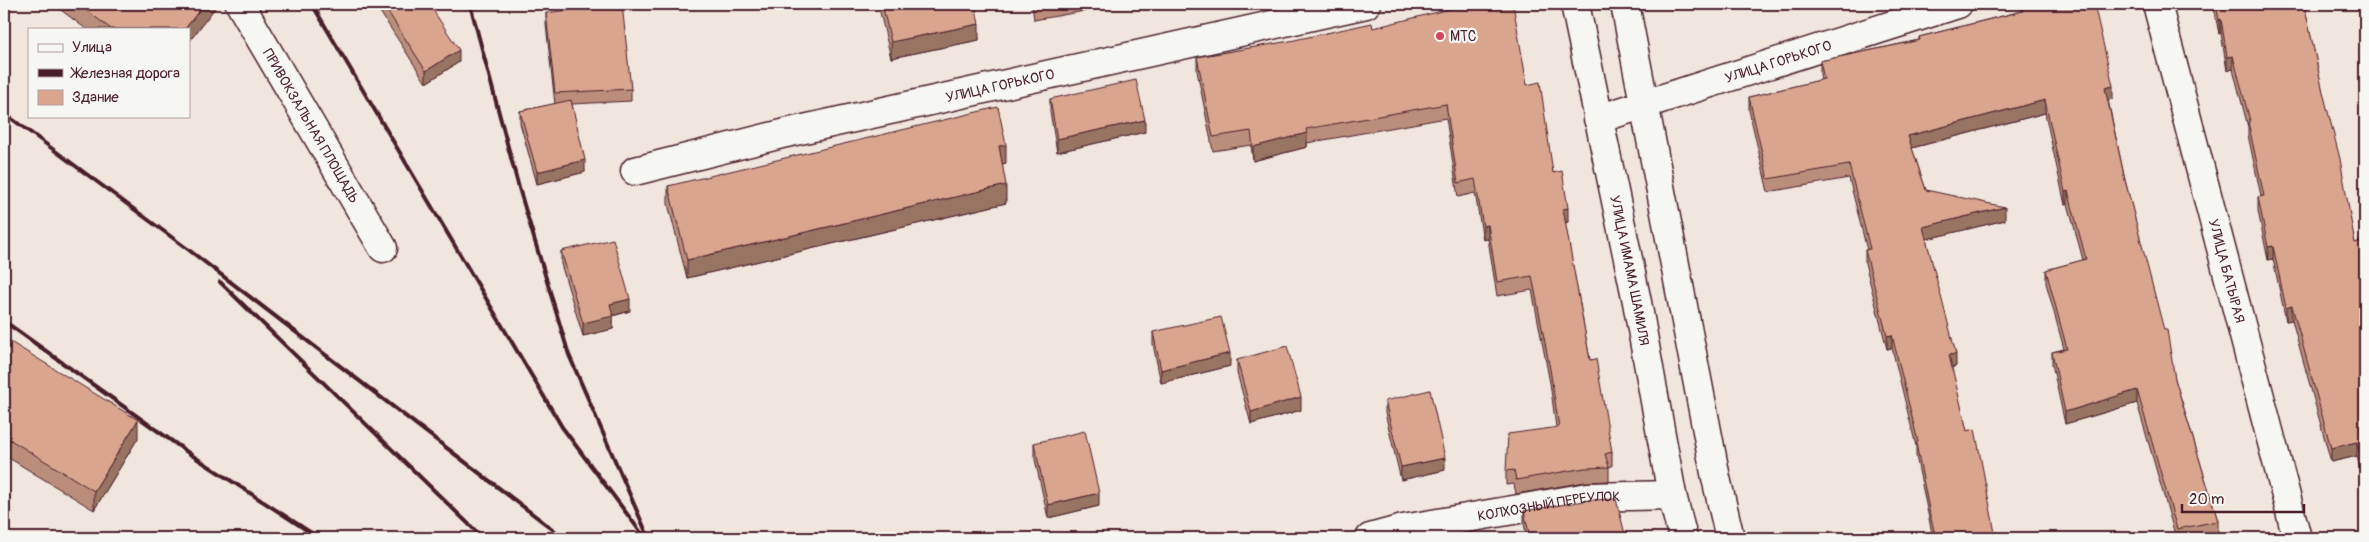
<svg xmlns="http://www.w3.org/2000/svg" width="2369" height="542" font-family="Pangolin,sans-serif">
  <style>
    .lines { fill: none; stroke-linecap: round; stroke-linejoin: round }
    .street-casing { stroke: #4a1f2b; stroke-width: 31 }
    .secondary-casing { stroke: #4a1f2b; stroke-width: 31 }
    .street { stroke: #f6f6f2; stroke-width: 28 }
    .secondary { stroke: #f6f6f2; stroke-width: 28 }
    .rail { stroke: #4a1f2b; stroke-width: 4 }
    .wall { fill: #bb8e7b; stroke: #4a1f2b }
    .shaded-wall { fill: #987464; stroke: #4a1f2b }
    .building { fill: #d9a58f; stroke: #4a1f2b }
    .poi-dot { fill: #d1495b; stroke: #f6f6f2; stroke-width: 2 }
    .labels { text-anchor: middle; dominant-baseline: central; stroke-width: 4.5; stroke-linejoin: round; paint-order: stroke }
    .poi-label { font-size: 14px; fill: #4a1f2b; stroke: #f6f6f2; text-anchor: start }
    .street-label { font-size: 14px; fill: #4a1f2b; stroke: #f6f6f2 }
  </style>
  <rect width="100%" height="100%" fill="#f0e6de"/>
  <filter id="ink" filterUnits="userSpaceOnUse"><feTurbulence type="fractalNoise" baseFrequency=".02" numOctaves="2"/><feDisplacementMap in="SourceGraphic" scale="10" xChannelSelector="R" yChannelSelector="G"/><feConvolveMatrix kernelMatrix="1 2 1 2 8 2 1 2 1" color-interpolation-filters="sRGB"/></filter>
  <g filter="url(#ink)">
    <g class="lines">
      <defs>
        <g id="street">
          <path id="s1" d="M240 4 383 248"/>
          <path id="s2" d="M2157 4 2297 538"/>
          <path id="s3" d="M1598 119 1958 4"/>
          <path id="s4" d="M635 171 786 133 1366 4"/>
          <path id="s5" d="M1370 538 1403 529 1588 497 1672 495"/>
        </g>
        <g id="secondary">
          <path id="s6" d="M1575 4 1637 302 1672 495 1683 538"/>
          <path d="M1625 4 1716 478 1730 538"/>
        </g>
      </defs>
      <use href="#street" class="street-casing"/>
      <use href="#secondary" class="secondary-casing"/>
      <use href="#street" class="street"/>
      <use href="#secondary" class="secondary"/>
      <g class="rail">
        <path d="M312 4 562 427 645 538"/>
        <path d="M470 4 519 188 569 355 647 534"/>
        <path d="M4 113 185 247 564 538"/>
        <path d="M220 282 483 538"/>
        <path d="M4 321 190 454 319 538"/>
      </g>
    </g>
    <g class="wall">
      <path d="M53 4H215V8L189 29H86Z"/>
      <path d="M375 4H429L459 62 426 83Z"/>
      <path d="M878 4H975L979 40 891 58Z"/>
      <path d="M1032 4H1113V6L1034 20Z"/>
      <path d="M2213 4H2304L2355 243 2365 240V487L2357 456 2331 462 2292 320 2286 321 2273 259 2268 260 2258 211V197L2261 196 2248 135V127L2233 69 2227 71 2221 33 2219 34Z"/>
      <path d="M2362 4H2365V17Z"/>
      <path d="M2022 5 2113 99 2108 100 2125 180 2175 379 2218 521V534L2194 538H2176L2137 403 2065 424 2052 364V352L2064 349 2046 283V270L2083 260 2068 204 2065 205 2045 113 1912 148 1926 190 2005 220 1926 239 1956 366 1951 368 1967 431 1996 538H1933L1916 456V446L1892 348 1887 349 1865 263V250H1867L1849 178 1768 192 1749 110V97L1821 80 1820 74V61L1919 40V37L2022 11Z"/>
      <path d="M546 13 631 89V101L572 104 585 172 537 184 520 123V111L555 104 546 25Z"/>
      <path d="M1373 28 1527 85 1568 222 1565 223 1590 360 1612 452V466L1609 467V481L1585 482 1516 494 1514 484 1506 485V471L1556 427 1550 383 1532 290 1497 296 1488 239 1483 240 1475 193 1458 197 1446 118 1307 143V147L1253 161 1251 145 1213 151 1197 71V57Z"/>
      <path d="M1050 99 1145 132 1057 152 1050 112Z"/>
      <path d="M1006 163 1002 164 1006 203 687 278 668 204V186Z"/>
      <path d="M561 251 630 311 613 316V329L583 336 561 264Z"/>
      <path d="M1153 332 1230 366 1161 383 1153 344Z"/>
      <path d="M4 338 138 438 94 510 4 455Z"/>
      <path d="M1237 360 1301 410 1251 424 1237 373Z"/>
      <path d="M1385 401 1445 470 1401 480 1385 413Z"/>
      <path d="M1034 443 1099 506 1048 518 1034 455Z"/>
      <path d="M1524 511 1626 538H1527L1524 524Z"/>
    </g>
    <g class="shaded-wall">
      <path d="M204 4H215V8L189 42V29H185Z"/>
      <path d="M2221 19V33L2219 34V20Z"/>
      <path d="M979 24V40L891 58V42Z"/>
      <path d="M459 50V62L426 83V71Z"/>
      <path d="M2233 56V69L2227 71V57Z"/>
      <path d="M2113 86V99L2105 101V88Z"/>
      <path d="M2045 100V113L1908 149V136Z"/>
      <path d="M1145 120V132L1057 152V139Z"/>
      <path d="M1307 133V147L1253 161V147Z"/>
      <path d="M1006 145V163L999 165V146Z"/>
      <path d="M585 160V172L537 184V172Z"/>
      <path d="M1006 185V203L687 278V260Z"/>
      <path d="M2068 191V204L2065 205V192Z"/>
      <path d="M2005 207V220L1923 240V227Z"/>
      <path d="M1568 208V222L1563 223V209Z"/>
      <path d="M1488 225V239L1483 240V226Z"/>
      <path d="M2273 246V259L2268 260V247Z"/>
      <path d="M630 299V311L611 316H613V329L583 336V323L610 304Z"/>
      <path d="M2292 306V320L2286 321V308Z"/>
      <path d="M1892 335V348L1887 349V336Z"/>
      <path d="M1230 353V366L1161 383V370Z"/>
      <path d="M1956 354V366L1949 368V355Z"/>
      <path d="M2137 390V403L2065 424V412Z"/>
      <path d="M1301 397V410L1251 424V412Z"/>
      <path d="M138 420V438L94 510V491Z"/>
      <path d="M2357 442V456L2331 462V448Z"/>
      <path d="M1445 458V470L1401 480V467Z"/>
      <path d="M1099 493V506L1048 518V505Z"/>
    </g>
    <g class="building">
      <path d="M78 4H204L185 29H111Z"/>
      <path d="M383 4H429L459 50 426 71Z"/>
      <path d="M614 4H622L631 89 555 93 546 13Z"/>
      <path d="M882 4H975L979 24 891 42Z"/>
      <path d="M1470 4H1513L1527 85 1540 82 1553 173 1562 171 1568 208 1563 209 1590 360 1596 359 1612 452 1605 454 1609 467 1585 468 1516 480 1514 470 1506 471 1508 434 1559 427 1550 369 1532 276 1497 282 1488 225 1483 226 1475 179 1458 183 1446 104 1306 129 1307 133 1253 147 1251 131 1213 137 1197 57 1290 41 1372 23 1373 28Z"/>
      <path d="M2030 4H2094L2113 86 2105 88 2125 180 2164 330H2167L2175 379 2218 521 2177 529 2137 390 2065 412 2052 352 2067 349 2046 270 2086 259 2068 191 2065 192 2045 100 1908 136 1926 190 2005 207 1923 227 1956 354 1949 355 1967 431 1975 429 1996 538H1936L1930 515 1916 443 1918 442 1892 335 1887 336 1865 250 1870 249 1849 165 1768 179 1749 97 1824 79 1820 61 1920 40 1919 37 2023 11 2022 5Z"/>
      <path d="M2216 4H2304L2323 92 2340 159 2355 243 2365 240V474L2357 442 2331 448 2292 306 2286 308 2273 246 2268 247 2258 197 2264 196 2248 122 2250 121 2233 56 2227 57 2221 19 2219 20Z"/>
      <path d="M1136 80 1145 120 1057 139 1050 99Z"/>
      <path d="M571 100 585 160 537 172 520 111Z"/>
      <path d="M998 107 1006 145 999 146 1006 185 687 260 668 186Z"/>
      <path d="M613 239 630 299 610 304 613 316 583 323 561 251Z"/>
      <path d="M1221 317 1230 353 1161 370 1153 332Z"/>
      <path d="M4 338 138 420 94 491 4 436Z"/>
      <path d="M1287 346 1301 397 1251 412 1237 360Z"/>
      <path d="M1430 390 1445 458 1401 467 1385 401Z"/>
      <path d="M1085 431 1099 493 1048 505 1034 443Z"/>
      <path d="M1616 499 1626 538H1530L1524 511 1590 500Z"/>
    </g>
  </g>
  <circle class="poi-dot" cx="1440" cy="36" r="5"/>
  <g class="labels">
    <g class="poi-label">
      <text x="1450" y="36">МТС</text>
    </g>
    <g class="street-label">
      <text stroke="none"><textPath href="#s3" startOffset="189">УЛИЦА ГОРЬКОГО</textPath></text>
      <text stroke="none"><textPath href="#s4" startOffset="375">УЛИЦА ГОРЬКОГО</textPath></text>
      <text stroke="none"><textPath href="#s1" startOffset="141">ПРИВОКЗАЛЬНАЯ ПЛОЩАДЬ</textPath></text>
      <text stroke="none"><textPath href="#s6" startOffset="272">УЛИЦА ИМАМА ШАМИЛЯ</textPath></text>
      <text stroke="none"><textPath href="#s2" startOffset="276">УЛИЦА БАТЫРАЯ</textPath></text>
      <text stroke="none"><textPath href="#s5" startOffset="182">КОЛХОЗНЫЙ ПЕРЕУЛОК</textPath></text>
    </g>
  </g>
  <rect width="2369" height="542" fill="none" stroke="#f6f6f2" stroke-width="20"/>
  <rect x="10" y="10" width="2349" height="522" fill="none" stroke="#4a1f2b" stroke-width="2" filter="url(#ink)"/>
  <rect x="28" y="28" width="162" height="90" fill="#f6f6f2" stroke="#b1a0a2"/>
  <rect x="38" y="44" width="25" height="8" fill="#f6f6f2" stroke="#b1a0a2"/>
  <text x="72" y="52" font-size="15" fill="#4a1f2b">Улица</text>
  <rect x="38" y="69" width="25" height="8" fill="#4a1f2b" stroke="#b1a0a2"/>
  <text x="72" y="78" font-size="15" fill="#4a1f2b">Железная дорога</text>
  <rect x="38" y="90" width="25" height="15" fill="#d9a58f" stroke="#b1a0a2"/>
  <text x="72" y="102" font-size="15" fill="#4a1f2b">Здание</text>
  <path d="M2182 504v8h122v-8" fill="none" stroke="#4a1f2b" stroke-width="2.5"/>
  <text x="2189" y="504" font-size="15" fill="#4a1f2b" stroke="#f6f6f2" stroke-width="4" paint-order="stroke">20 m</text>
</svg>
